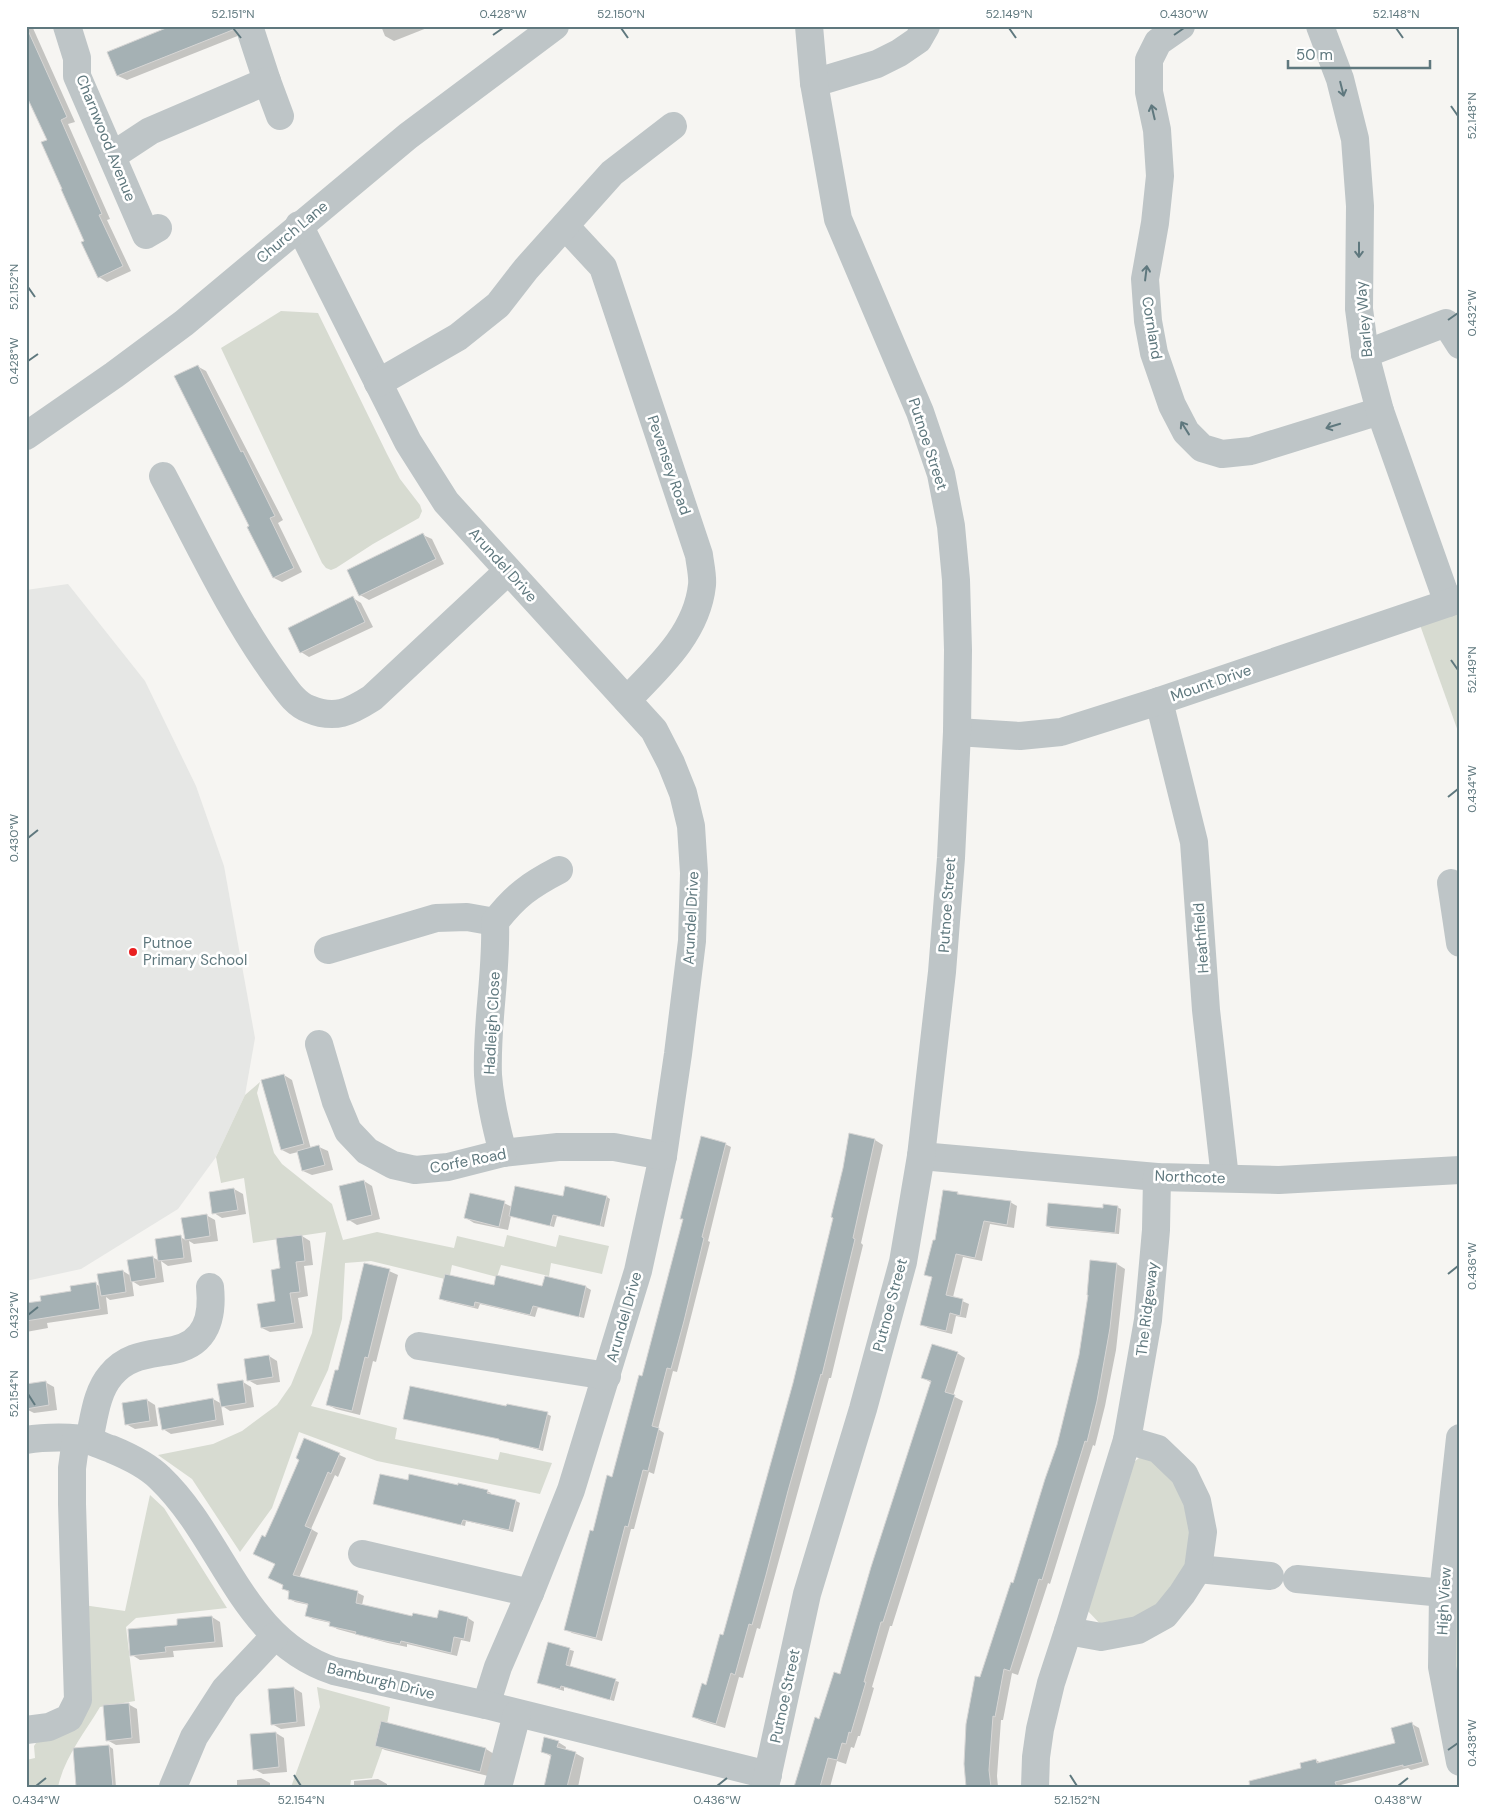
<svg xmlns="http://www.w3.org/2000/svg" width="1486" height="1813" font-family="'DM Sans',sans-serif">
  <style>
    .built { fill: #e6e7e5 }
    .green { fill: #d7dbd1 }
    .shadow { fill: #0003 }
    .building { fill: #a5b1b4; stroke: #d7d6d5 }
    .lines { fill: none; stroke-linecap: round; stroke-linejoin: round }
    .minor { stroke: #bec5c7; stroke-width: 28 }
    .oneway { stroke: #5f787e }
    .ticks { fill: none; stroke: #5f787e; stroke-width: 2 }
    .poi-dot { fill: #e91f1f; stroke: #fff; stroke-width: 2 }
    .labels { text-anchor: middle; dominant-baseline: central; stroke-width: 5; stroke-linejoin: round; paint-order: stroke }
    .street-label { font-size: 15px; fill: #5f787e; stroke: #fff }
    .poi-label { font-size: 15px; fill: #5f787e; stroke: #fff; text-anchor: start }
    .neatline { fill: none; stroke: #5f787e; stroke-width: 2 }
    .ticks-label { font-size: 12px; text-anchor: middle; fill: #5f787e }
  </style>
  <rect width="100%" height="100%" fill="#f6f5f2"/>
  <path class="built" d="M68 584 145 681 196 786 224 866 255 1038 245 1095 216 1157 178 1209 81 1269 26 1281V590Z"/>
  <g class="green">
    <path d="M281 311 318 313 387 454 400 479 420 505 422 511 419 518 373 544 336 568 331 570 326 568 322 563 221 348Z"/>
    <path d="M1460 612V737L1420 625Z"/>
    <path d="M260 1082 257 1093 274 1153 282 1164 332 1204 343 1240 377 1232 454 1248 457 1236 504 1247 507 1235 556 1247 559 1235 609 1246 602 1274 551 1263 549 1276 501 1265 497 1277 452 1265 449 1280 371 1261 345 1263 342 1319 328 1370 311 1406 397 1428 395 1439 498 1460 500 1452 552 1463 540 1494 377 1461 299 1432 272 1508 240 1552 192 1479 158 1455 213 1444 242 1431 277 1405 291 1385 312 1333 326 1232 253 1243 244 1178 221 1183 216 1157 245 1095Z"/>
    <path d="M1156 1457 1189 1501V1563L1159 1609 1104 1628 1087 1610 1125 1469 1139 1458Z"/>
    <path d="M150 1495 164 1508 227 1608 136 1618 126 1627 135 1701 100 1707C85 1732 64 1758 58 1787H26V1760L35 1758 34 1746 40 1737 66 1729 83 1605 125 1611Z"/>
    <path d="M1460 1538V1717L1453 1686 1455 1578Z"/>
    <path d="M317 1687 390 1707 383 1747 372 1778 351 1780 350 1787H291L320 1707Z"/>
  </g>
  <g class="shadow">
    <path d="M26 26H32L75 122 68 124 110 219 107 220 131 271 107 282 99 277 48 140 26 90Z"/>
    <path d="M175 26H237L240 35 127 80 118 76Z"/>
    <path d="M381 26H432L394 41 385 36Z"/>
    <path d="M197 366 206 371 283 520 278 523 302 572 282 582 274 578 251 526Z"/>
    <path d="M423 535 432 539 444 564 369 600 360 595Z"/>
    <path d="M353 598 361 603 373 627 309 657 301 652Z"/>
    <path d="M284 1075 292 1080 311 1149 319 1147 328 1151 333 1170 312 1175 303 1171 298 1152 290 1154 282 1150Z"/>
    <path d="M850 1135 875 1140 883 1145 861 1243 863 1245 831 1378H829L820 1411 760 1629 757 1628 743 1678 739 1677 725 1728 702 1721 693 1717 707 1686 724 1636 794 1383 834 1218Z"/>
    <path d="M725 1144 731 1147 708 1241 710 1242 677 1372 673 1371 658 1429 664 1433 654 1474 649 1472 634 1529H631L602 1641 572 1633 566 1629 594 1532 613 1478 643 1377Z"/>
    <path d="M364 1181 372 1186 380 1219 357 1225 349 1220Z"/>
    <path d="M234 1189 243 1194 246 1214 222 1218 214 1213Z"/>
    <path d="M957 1193 961 1195 1010 1202 1017 1206 1014 1228 990 1224 982 1261 963 1257 953 1297 969 1304 966 1318 956 1316 952 1334 928 1328 921 1324 933 1278 926 1274 936 1242Z"/>
    <path d="M607 1197 610 1199 604 1227 557 1216 554 1227 511 1216 508 1230 474 1223 466 1218 504 1203 512 1207 564 1198Z"/>
    <path d="M1117 1207 1121 1209 1119 1234 1051 1228 1047 1226Z"/>
    <path d="M206 1215 215 1220 218 1241 194 1244 189 1241 192 1262 168 1266 161 1261 164 1282 140 1286 132 1281 134 1296 110 1300 106 1297 108 1314 47 1323 48 1328 26 1332V1305L73 1292 96 1284 101 1287 123 1271 131 1276 152 1257 160 1261 156 1240 180 1237 186 1240 183 1219Z"/>
    <path d="M302 1236 310 1241 313 1265 304 1266 308 1296 298 1298 303 1328 270 1332 262 1328 277 1302 282 1269Z"/>
    <path d="M1117 1264 1125 1269 1116 1350 1105 1406 1095 1446 1093 1445 1050 1584 1048 1583 1018 1675 1012 1673 1003 1720H1001L997 1776 998 1787H967L981 1678 1014 1584Z"/>
    <path d="M389 1271 398 1275 376 1362 373 1361 360 1415 336 1409 328 1405 339 1372Z"/>
    <path d="M545 1278 586 1287 591 1290 584 1318 538 1307 535 1317 480 1304 478 1309 445 1301 440 1298 495 1287H543Z"/>
    <path d="M957 1353 965 1358 953 1396 963 1401 892 1626H890L872 1687 874 1688 860 1736H858L854 1748 851 1747 846 1764 837 1761 830 1787H795L820 1720 841 1676 932 1383 923 1378Z"/>
    <path d="M269 1356 277 1361 280 1382 257 1385 248 1380Z"/>
    <path d="M45 1382 54 1387 57 1410 34 1413 26 1409Z"/>
    <path d="M243 1382 251 1387 254 1407 230 1411 221 1405 224 1425 171 1434 163 1429 213 1399 222 1404Z"/>
    <path d="M147 1400 155 1405 158 1426 135 1429 126 1424Z"/>
    <path d="M507 1408 547 1414 551 1416 543 1451 500 1439 409 1420Z"/>
    <path d="M305 1439 346 1458 338 1477 335 1475 311 1529 318 1533 299 1578 358 1593 364 1596 362 1605 413 1617 438 1620 440 1611 468 1618 474 1622 470 1642 461 1640 457 1656 407 1644V1647L388 1643 337 1629 331 1625V1623L313 1619 307 1616 309 1605 295 1602 289 1598 290 1593 283 1588 284 1585 265 1539 300 1460Z"/>
    <path d="M409 1482 487 1491 491 1493 490 1495 516 1501 520 1503 513 1532 466 1521 465 1526 374 1504Z"/>
    <path d="M212 1617 220 1622 223 1647 173 1651 174 1657 140 1660 132 1655 179 1626Z"/>
    <path d="M549 1644 574 1651 570 1666 619 1682 614 1701 564 1687V1691L539 1683Z"/>
    <path d="M294 1688 302 1693 305 1726 281 1729 272 1724Z"/>
    <path d="M128 1704 137 1709 140 1743 116 1745 107 1740Z"/>
    <path d="M1412 1724 1419 1728 1429 1765 1411 1770 1408 1768 1341 1785 1342 1787H1241L1303 1769 1316 1760 1321 1763 1397 1744Z"/>
    <path d="M276 1733 284 1738 287 1772 263 1774 254 1769Z"/>
    <path d="M558 1742 566 1747 565 1751 575 1753 584 1758 578 1787H545L552 1757 542 1751Z"/>
    <path d="M109 1746 113 1749 116 1787H77Z"/>
    <path d="M377 1746 486 1749 494 1754 488 1776 385 1750Z"/>
    <path d="M261 1778 270 1783V1787H237V1780Z"/>
    <path d="M378 1779 387 1784V1787H354V1781Z"/>
  </g>
  <g class="building">
    <path d="M26 26 67 117 61 120 102 214 99 215 123 266 98 278 81 242 84 241 61 189H62L41 142 47 140 26 95Z"/>
    <path d="M171 26H235V29L117 76 107 52Z"/>
    <path d="M198 365 241 452 243 451 275 516 270 518 294 568 273 578 247 527 249 526 174 376Z"/>
    <path d="M423 533 436 559 359 596 347 570Z"/>
    <path d="M353 596 365 622 300 653 288 628Z"/>
    <path d="M284 1074 304 1144 281 1150 261 1080Z"/>
    <path d="M849 1133 875 1139 853 1238 855 1239 822 1375 821 1374 788 1491 766 1575 752 1625 749 1624 735 1675 731 1673 716 1724 692 1717 702 1683 706 1685 720 1634 723 1635 793 1383 833 1218 831 1217 843 1168Z"/>
    <path d="M701 1136 726 1143 702 1237 704 1238 684 1321 671 1369 667 1368 652 1426 659 1428 648 1471 643 1470 628 1527 625 1526 596 1638 564 1630 590 1530 593 1531 607 1475 612 1477 639 1375 642 1376 683 1219H680Z"/>
    <path d="M319 1145 325 1165 302 1171 297 1151Z"/>
    <path d="M364 1180 372 1215 347 1221 339 1186Z"/>
    <path d="M515 1186 563 1196 565 1186 607 1196 600 1226 553 1215 550 1226 509 1216Z"/>
    <path d="M234 1188 238 1210 212 1214 209 1192Z"/>
    <path d="M943 1190 958 1192 957 1194 1011 1201 1007 1225 984 1221 975 1258 956 1254 946 1295 963 1299 960 1316 950 1313 946 1331 920 1325 932 1277 924 1275 933 1240H935Z"/>
    <path d="M470 1193 505 1201 499 1227 464 1218Z"/>
    <path d="M1048 1203 1103 1208V1204L1118 1206 1115 1233 1046 1226Z"/>
    <path d="M207 1214 210 1236 185 1240 181 1218Z"/>
    <path d="M181 1235 184 1258 158 1261 155 1239Z"/>
    <path d="M302 1235 305 1261 296 1262 300 1292 290 1293 295 1323 261 1328 257 1304 275 1301 271 1270 280 1268 276 1238Z"/>
    <path d="M153 1256 156 1278 131 1282 127 1260Z"/>
    <path d="M1090 1260 1117 1263 1110 1328 1097 1401 1087 1442 1085 1441 1042 1580 1039 1579 1010 1671 1004 1669 995 1717 993 1716 989 1770 991 1787H966L964 1764 966 1724 975 1676 980 1677 1011 1582 1013 1583 1022 1554 1045 1479 1057 1445 1079 1355 1088 1295H1087Z"/>
    <path d="M364 1263 390 1269 368 1358 365 1357 352 1411 326 1405 335 1370H338Z"/>
    <path d="M123 1270 126 1292 101 1296 97 1274Z"/>
    <path d="M445 1274 494 1285 496 1275 542 1286 545 1276 586 1286 579 1317 533 1306 530 1315 475 1302 474 1307 439 1299Z"/>
    <path d="M96 1282 100 1309 26 1321V1303L41 1301 40 1296 71 1291 70 1286Z"/>
    <path d="M932 1344 958 1352 945 1392 955 1395 883 1622H881L864 1682H866L851 1733 849 1732 846 1744 842 1743 837 1760 828 1758 820 1787H794L815 1717 819 1719 834 1672 840 1674 871 1567 931 1381 921 1378Z"/>
    <path d="M269 1355 273 1377 247 1381 244 1359Z"/>
    <path d="M243 1380 246 1403 221 1407 217 1384Z"/>
    <path d="M46 1381 49 1405 26 1409V1384Z"/>
    <path d="M410 1386 506 1406 507 1404 548 1412 539 1449 499 1440V1439L403 1419Z"/>
    <path d="M213 1398 216 1420 162 1430 158 1408Z"/>
    <path d="M147 1399 150 1421 125 1425 122 1403Z"/>
    <path d="M304 1438 340 1453 331 1474 328 1472 305 1526 312 1529 293 1575 358 1591 356 1603 382 1609 412 1616 413 1613 437 1618 439 1610 468 1617 464 1639 454 1637 451 1653 401 1641 400 1644 380 1640 355 1634 356 1632 329 1626 330 1622 305 1616 308 1604 288 1599 289 1591 282 1589 283 1585 268 1578 275 1564 253 1554 262 1535 265 1537 276 1513 299 1460 296 1458Z"/>
    <path d="M380 1474 408 1480 409 1474 458 1485V1483L488 1490 487 1493 516 1500 509 1530 463 1520 461 1525 373 1504Z"/>
    <path d="M212 1616 215 1642 165 1647 166 1652 130 1656 128 1629 177 1625V1619Z"/>
    <path d="M548 1642 570 1648 566 1665 616 1679 610 1700 561 1686 560 1689 537 1683Z"/>
    <path d="M294 1687 297 1722 271 1725 268 1689Z"/>
    <path d="M129 1703 132 1738 106 1741 103 1705Z"/>
    <path d="M381 1721 486 1748 480 1772 375 1746Z"/>
    <path d="M1412 1722 1423 1762 1403 1767V1765L1335 1782 1337 1787H1250L1249 1781 1301 1768 1300 1763 1316 1759 1317 1763 1395 1743 1391 1728Z"/>
    <path d="M276 1732 279 1767 253 1770 250 1734Z"/>
    <path d="M544 1737 559 1741 557 1747 576 1752 567 1787H544L551 1755 541 1752Z"/>
    <path d="M109 1745 113 1787H76L73 1748Z"/>
  </g>
  <g class="lines">
    <g class="minor">
      <path d="M67 26 77 58V76L146 235 158 228"/>
      <path d="M1181 26 1158 42 1149 60V92L1157 130 1160 176 1155 223 1145 279 1148 321 1154 353 1172 405 1186 432 1202 448 1222 454 1251 451 1380 411"/>
      <path d="M1320 26 1340 79 1355 139 1360 206 1359 309 1365 354 1380 411 1448 603"/>
      <path d="M250 29 267 81"/>
      <path d="M814 83 877 64 899 53 918 40 926 26"/>
      <path d="M112 156 150 131 267 81 280 116"/>
      <path d="M299 225 408 442 446 502 654 730 671 763 683 793 691 826 694 873 692 941 678 1054 663 1156 638 1271 571 1490 530 1593 498 1667 486 1705"/>
      <path d="M565 226 603 267 699 555C700 564 703 576 702 585 697 633 659 667 627 700"/>
      <path d="M1365 354 1446 323 1460 345"/>
      <path d="M378 383 458 337 498 305 526 269 612 173 673 126"/>
      <path d="M26 436 114 375 184 323 408 136 555 26"/>
      <path d="M163 476C199 544 232 615 277 677 286 689 295 704 309 709 335 720 350 712 372 698L508 571"/>
      <path d="M1159 701 1194 842 1206 1010 1225 1178"/>
      <path d="M957 732 1020 736 1061 732 1159 701 1460 599"/>
      <path d="M1451 883 1460 943"/>
      <path d="M328 950 436 918 467 917 495 922"/>
      <path d="M319 1044 336 1102 348 1131 367 1151 393 1165 415 1170 448 1167 503 1153 558 1147H614L663 1156"/>
      <path d="M503 1153C496 1127 490 1102 488 1075 486 1023 497 973 495 922 515 896 530 885 559 870"/>
      <path d="M921 1156 1157 1177 1279 1180 1460 1170"/>
      <path d="M419 1346 607 1376"/>
      <path d="M1460 1438 1443 1593 1442 1667 1460 1762"/>
      <path d="M26 1440C43 1437 75 1436 90 1441 97 1443 104 1447 111 1449 128 1456 147 1465 160 1478 224 1539 241 1640 334 1671L486 1705 768 1775"/>
      <path d="M89 1440C94 1419 96 1392 111 1375 128 1354 150 1355 174 1350 207 1343 213 1316 210 1287"/>
      <path d="M362 1554 530 1593"/>
      <path d="M1198 1569 1270 1576"/>
      <path d="M1297 1579 1443 1593"/>
      <path d="M1068 1631 1101 1637 1138 1630 1165 1615 1182 1594 1198 1569 1203 1532 1197 1501 1184 1474 1158 1449 1127 1440"/>
      <path d="M26 1730 49 1727 69 1718 78 1700 72 1504V1468L76 1439"/>
      <path d="M173 1787 194 1737 225 1689 275 1636"/>
      <path d="M498 1787 517 1714"/>
      <path d="M765 1787 807 1594 863 1409 903 1262 921 1156 942 972 951 858 957 732 958 650 956 580 951 526 941 474 920 412 838 219 814 83 809 26"/>
      <path d="M1035 1787 1036 1757 1040 1729 1051 1683 1068 1631 1127 1440 1148 1320 1156 1230 1157 1177"/>
    </g>
  </g>
  <defs><path id="oneway-shaft" d="M-6 0H5M1.5-3L5.5 0L1.5 3" fill="none" stroke-width="1.6" stroke-linecap="round" stroke-linejoin="round" transform="scale(1.25)"/></defs>
  <g class="oneway">
    <use href="#oneway-shaft" transform="translate(1342 89) rotate(76)"/>
    <use href="#oneway-shaft" transform="translate(1153 112) rotate(-103)"/>
    <use href="#oneway-shaft" transform="translate(1359 250) rotate(90)"/>
    <use href="#oneway-shaft" transform="translate(1146 273) rotate(-83)"/>
    <use href="#oneway-shaft" transform="translate(1333 426) rotate(163)"/>
    <use href="#oneway-shaft" transform="translate(1185 428) rotate(-122)"/>
  </g>
  <path class="ticks" d="M233 28 241 38M621 28 628 38M1009 28 1016 38M1396 28 1403 38M493 35 503 28M1174 35 1184 28M1451 106 1458 116M28 287 35 297M1448 320 1458 313M28 361 38 354M1451 660 1458 670M1448 797 1458 789M28 838 38 830M1448 1274 1458 1266M28 1315 38 1307M28 1394 35 1405M1448 1750 1458 1743M294 1775 301 1786M1070 1775 1077 1786M36 1786 46 1778M717 1786 727 1778M1398 1786 1408 1778"/>
  <circle class="poi-dot" cx="133" cy="952" r="5"/>
  <g class="labels">
    <g class="street-label">
      <text transform="translate(106 138) rotate(68)">Charnwood Avenue</text>
      <text transform="translate(292 232) rotate(-40)">Church Lane</text>
      <text transform="translate(1364 319) rotate(-95)">Barley Way</text>
      <text transform="translate(1152 328) rotate(81)">Cornland</text>
      <text transform="translate(928 444) rotate(72)">Putnoe Street</text>
      <text transform="translate(669 465) rotate(71)">Pevensey Road</text>
      <text transform="translate(503 565) rotate(48)">Arundel Drive</text>
      <text transform="translate(1211 683) rotate(-19)">Mount Drive</text>
      <text transform="translate(947 905) rotate(-86)">Putnoe Street</text>
      <text transform="translate(691 918) rotate(-87)">Arundel Drive</text>
      <text transform="translate(1201 938) rotate(-94)">Heathfield</text>
      <text transform="translate(492 1023) rotate(-87)">Hadleigh Close</text>
      <text transform="translate(468 1161) rotate(-11)">Corfe Road</text>
      <text transform="translate(1190 1177) rotate(2)">Northcote</text>
      <text transform="translate(890 1305) rotate(-75)">Putnoe Street</text>
      <text transform="translate(1147 1309) rotate(-83)">The Ridgeway</text>
      <text transform="translate(624 1317) rotate(-74)">Arundel Drive</text>
      <text transform="translate(1444 1601) rotate(-87)">High View</text>
      <text transform="translate(381 1681) rotate(14)">Bamburgh Drive</text>
      <text transform="translate(785 1696) rotate(-78)">Putnoe Street</text>
    </g>
    <g class="poi-label">
      <text x="143" y="943">Putnoe<tspan x="143" dy="17">Primary School</tspan></text>
    </g>
  </g>
  <rect width="1486" height="1813" fill="none" stroke="#ffffff" stroke-width="55"/>
  <path d="M1288 60v8h142v-8" fill="none" stroke="#5f787e" stroke-width="2.5"/>
  <text x="1296" y="60" font-size="15" fill="#5f787e" stroke="#ffffff" stroke-width="4" paint-order="stroke">50 m</text>
  <rect x="28" y="28" width="1430" height="1758" class="neatline"/>
  <g class="ticks-label">
    <text x="233" y="18">52.151°N</text>
    <text x="503" y="18">0.428°W</text>
    <text x="621" y="18">52.150°N</text>
    <text x="1009" y="18">52.149°N</text>
    <text x="1184" y="18">0.430°W</text>
    <text x="1396" y="18">52.148°N</text>
    <text transform="translate(1472 116) rotate(-90)" y="4">52.148°N</text>
    <text transform="translate(14 287) rotate(-90)" y="4">52.152°N</text>
    <text transform="translate(1472 313) rotate(-90)" y="4">0.432°W</text>
    <text transform="translate(14 361) rotate(-90)" y="4">0.428°W</text>
    <text transform="translate(1472 670) rotate(-90)" y="4">52.149°N</text>
    <text transform="translate(1472 789) rotate(-90)" y="4">0.434°W</text>
    <text transform="translate(14 838) rotate(-90)" y="4">0.430°W</text>
    <text transform="translate(1472 1266) rotate(-90)" y="4">0.436°W</text>
    <text transform="translate(14 1315) rotate(-90)" y="4">0.432°W</text>
    <text transform="translate(14 1394) rotate(-90)" y="4">52.154°N</text>
    <text transform="translate(1472 1743) rotate(-90)" y="4">0.438°W</text>
    <text x="36" y="1804">0.434°W</text>
    <text x="301" y="1804">52.154°N</text>
    <text x="717" y="1804">0.436°W</text>
    <text x="1077" y="1804">52.152°N</text>
    <text x="1398" y="1804">0.438°W</text>
  </g>
</svg>
